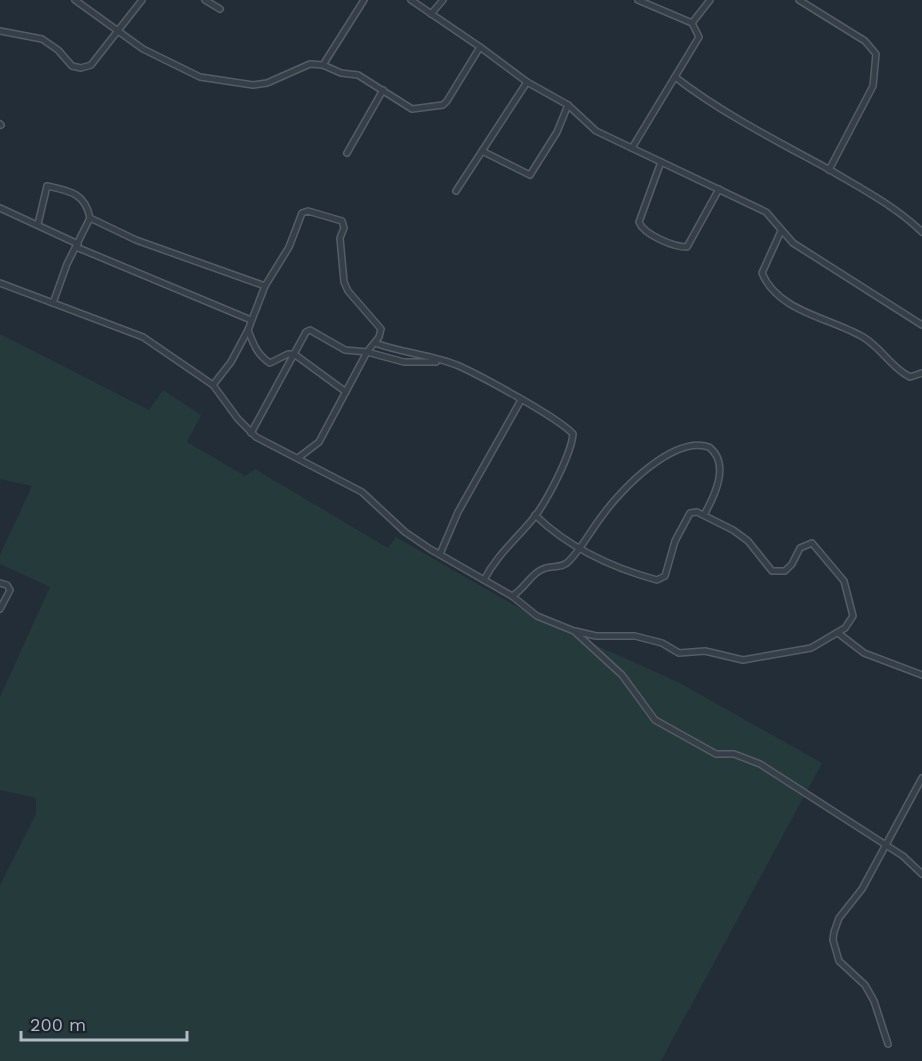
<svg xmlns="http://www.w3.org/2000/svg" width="922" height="1061" font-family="'Work Sans',sans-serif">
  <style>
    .green { fill: #253a3a }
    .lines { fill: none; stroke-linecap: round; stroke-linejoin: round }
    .minor-casing { stroke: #545d66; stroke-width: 8 }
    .minor { stroke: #363f48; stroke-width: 5 }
  </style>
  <rect width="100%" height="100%" fill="#232d38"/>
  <path class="green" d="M0 334 149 410 163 390 201 415 187 442 245 476 255 469 388 548 396 537 514 605 564 631 678 682 822 763 661 1061H0V885L36 814V798L0 790V697L50 587 0 564V555L32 486 0 479Z"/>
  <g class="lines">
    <defs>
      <g id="minor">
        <path d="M75 0 143 49 200 77 253 85 267 83 310 64 323 65 341 73 358 75 412 109 443 105 447 101 480 47 527 82 568 105 596 131 766 212 793 243 922 325"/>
        <path d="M205 0 220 9"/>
        <path d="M411 0 480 47"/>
        <path d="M799 0 865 41 876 54 873 86 829 170"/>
        <path d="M431 14 443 0"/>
        <path d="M692 23 710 0"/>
        <path d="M0 31 42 39 58 50 72 66 81 68 91 65 142 0"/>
        <path d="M323 65 364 0"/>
        <path d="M675 77C723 114 777 141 830 170 862 189 895 206 922 232"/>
        <path d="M0 124 1 125"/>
        <path d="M632 148 699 37 692 23 638 0"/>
        <path d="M482 151 530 175 557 132 568 105"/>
        <path d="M347 153 383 90"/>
        <path d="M661 162 639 222C644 235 674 247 687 247L719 189"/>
        <path d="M456 191 527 82"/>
        <path d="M0 208 78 244"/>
        <path d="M90 218 136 240 265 286"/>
        <path d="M38 224 47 186C70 191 85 193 90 218L67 264 53 303"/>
        <path d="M781 231 762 273C778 312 831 318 863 337 880 347 889 364 905 374L910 377 922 373"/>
        <path d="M76 247 251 320"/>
        <path d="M0 283 143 337 213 385 238 419 256 437 362 492 405 532 430 549 512 596 537 616 574 631 622 675 655 720 716 754H734L760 764 903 856 922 874"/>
        <path d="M248 330C253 343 257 355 270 363L288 354H294L346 392"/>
        <path d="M375 343C402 353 433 355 459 366 481 376 559 418 573 434 571 455 548 498 536 515 518 538 497 554 484 580"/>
        <path d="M213 385 231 362 248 330 265 286 289 247 302 213 308 211 342 221 344 228 340 238 344 282 348 291 381 329 379 337 367 352 319 442 298 458"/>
        <path d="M251 433 306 332 310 330 345 350 367 352 404 362H436"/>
        <path d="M535 515C568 547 613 568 657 580L665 576 675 541 690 513 697 512 733 530 748 541 772 571H785L792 564 800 548 812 543 844 581 853 616 845 628 811 648 743 660 705 651 679 653 662 643 635 636H596L575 631"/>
        <path d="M440 554 458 512 521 400"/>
        <path d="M0 583 7 585 10 590 0 609"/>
        <path d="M512 596C524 590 531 573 543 569 552 565 562 569 569 561 582 548 591 530 602 516 621 489 674 435 709 447 731 464 714 497 704 515"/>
        <path d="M838 633 864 653 922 675"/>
        <path d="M888 1044 874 1001 865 985 839 961 833 940 834 932 839 918 862 889 922 778"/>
      </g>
    </defs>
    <use href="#minor" class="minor-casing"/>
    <use href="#minor" class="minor"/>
  </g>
  <path d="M21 1031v9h166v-9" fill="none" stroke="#b1bac5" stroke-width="3"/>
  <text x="30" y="1031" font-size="18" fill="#b1bac5" stroke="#1b242d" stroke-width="4.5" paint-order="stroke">200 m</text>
</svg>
